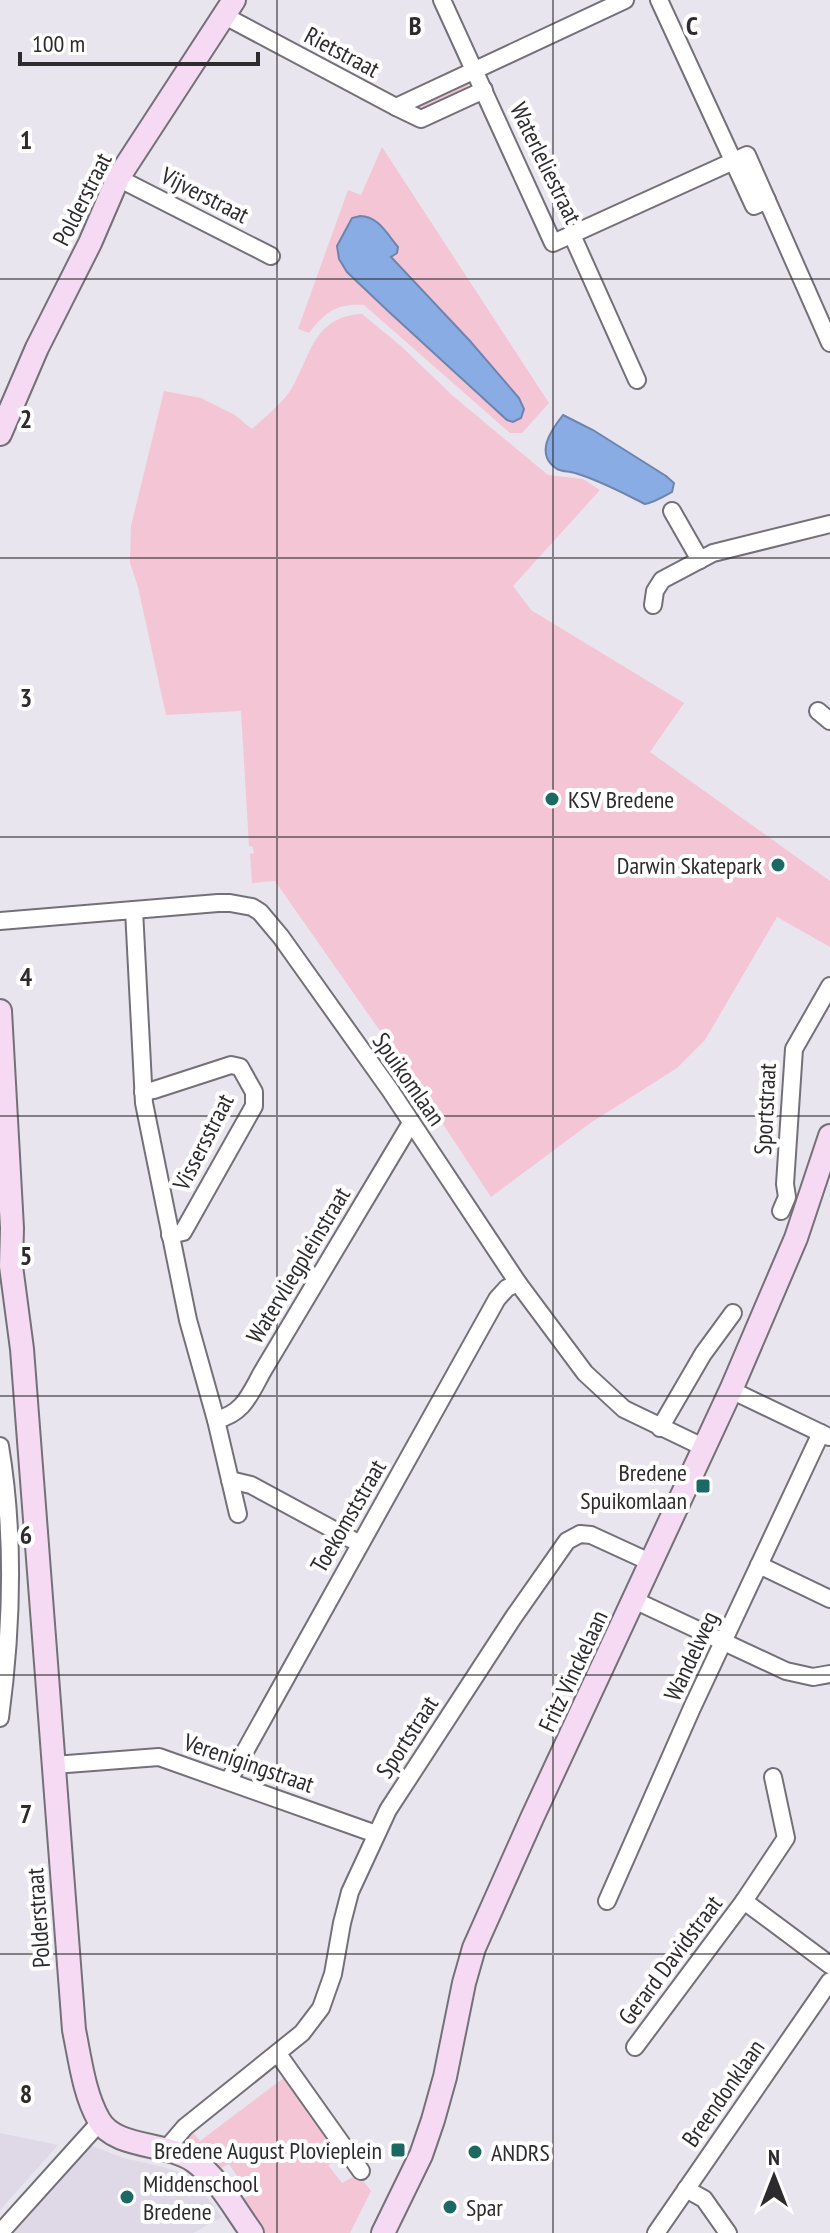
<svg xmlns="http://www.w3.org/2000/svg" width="830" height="2233" font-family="'PT Sans Narrow',sans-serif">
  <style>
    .built { fill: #dfd8e7 }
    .green { fill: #f4c5d5; fill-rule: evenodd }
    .water { fill: #89ace4; stroke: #6d85ad; stroke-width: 2 }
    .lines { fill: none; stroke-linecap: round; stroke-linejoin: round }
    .street-casing { stroke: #747078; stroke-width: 20 }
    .secondary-casing { stroke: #747078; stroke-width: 26 }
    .street { stroke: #fff; stroke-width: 16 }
    .secondary { stroke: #f6d9f3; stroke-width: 22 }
    .grid { fill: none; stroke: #2d2b2e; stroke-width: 2; stroke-opacity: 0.55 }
    .poi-dot { fill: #1c6863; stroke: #fff; stroke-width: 3 }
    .labels { text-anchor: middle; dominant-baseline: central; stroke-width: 8; stroke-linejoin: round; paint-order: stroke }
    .street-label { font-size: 24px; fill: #2d2b2e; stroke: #fff }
    .poi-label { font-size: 24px; fill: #2d2b2e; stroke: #fff; text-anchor: start }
    .grid-label { font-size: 26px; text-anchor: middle; font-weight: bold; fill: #2d2b2e; stroke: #fff; stroke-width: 8; stroke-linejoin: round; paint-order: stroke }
  </style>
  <rect width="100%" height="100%" fill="#e9e5ee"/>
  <g class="built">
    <path d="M0 2133 58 2145 0 2210Z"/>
    <path d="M92 2146 124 2158 163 2167 192 2177 222 2217 193 2233H14Z"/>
  </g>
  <g class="green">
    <path d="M463 83 467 84 470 89 424 113 417 109 420 104Z"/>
    <path d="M382 147 549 403 522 433H510L364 305C337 303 325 312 309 333L298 329 348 190 361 195ZM352 219 377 222 398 247 397 253 390 256 470 341 519 398H481L388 311 337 246Z"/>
    <path d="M362 314 402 347 453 396 548 475 583 479 600 490 513 586 531 610 684 703 650 752 830 881V947L777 917 705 1040 677 1068 589 1124 491 1197 406 1068 275 881 252 883 250 854 254 853 253 847 249 846 241 711 166 715 138 587 130 563 131 526 164 391 201 398 235 415 252 429C265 417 283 403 292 388 311 355 314 316 362 314Z"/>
    <path d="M285 2077 339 2156 328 2165 342 2183 358 2174 371 2191 350 2233H261L239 2202 250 2195 229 2164 217 2170 186 2145V2139L191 2130 200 2141Z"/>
  </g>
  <g class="water">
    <path d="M360 216C378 216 387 234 398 247L397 253 391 257 470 341 519 398 524 409 521 418 513 422 507 420 388 311 347 272 339 259 337 246 352 218Z"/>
    <path d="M563 415 593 430 666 476 674 483 672 492C665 496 653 503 645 504 623 493 599 480 575 473 569 471 563 472 557 469 534 454 551 430 563 415Z"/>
  </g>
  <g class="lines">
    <defs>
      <g id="street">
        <path d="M442 0 553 243 747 155 830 343"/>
        <path d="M659 0 754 206 767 200"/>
        <path d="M223 15 396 107 625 0"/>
        <path d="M396 107 421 119 484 90"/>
        <path d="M118 178 271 256"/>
        <path d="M572 235 637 380"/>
        <path d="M672 511 700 560"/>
        <path d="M653 605 655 591 662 580 713 553 830 524"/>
        <path d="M818 711 830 721"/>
        <path d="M134 910 144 1103 188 1320 216 1420 238 1514"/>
        <path d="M0 921 218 903H230L252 907 260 912 281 937 390 1090 518 1283 585 1373 624 1409 705 1448"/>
        <path d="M143 1092 154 1090 231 1065 240 1067 254 1092V1106L183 1232 170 1235"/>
        <path d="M781 1211 787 1197 785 1184 794 1049 830 986"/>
        <path d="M731 1390 829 1437"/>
        <path d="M216 1420C245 1413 250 1393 264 1369L411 1123"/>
        <path d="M660 1428 703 1354 733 1313"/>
        <path d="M0 1446C15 1536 12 1628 0 1718"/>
        <path d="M230 1480 251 1485 360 1544"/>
        <path d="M759 1565 830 1599"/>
        <path d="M634 1600 786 1671 813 1677 830 1674"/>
        <path d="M54 1765 159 1757 376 1834"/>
        <path d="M229 1780 497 1299 507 1288 518 1283"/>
        <path d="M607 1901 692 1708 821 1433"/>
        <path d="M744 1901 830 1965"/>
        <path d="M635 2047 744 1901 786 1838 773 1777"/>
        <path d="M278 2054 361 2171"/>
        <path d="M167 2148 185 2127 302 2033 321 2008 333 1974 342 1923 350 1892 388 1810 513 1618 567 1541 580 1534 591 1535 652 1563"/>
        <path d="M686 2189 704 2199 728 2233"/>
        <path d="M0 2233 100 2122"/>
        <path d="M656 2233 830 1981"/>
      </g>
      <g id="secondary">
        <path d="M0 434 37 348 90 243 118 178 234 0"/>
        <path d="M0 1011 12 1228 11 1266 22 1349 74 2030C80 2059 84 2094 99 2120 115 2149 167 2142 194 2161 219 2179 234 2208 252 2233"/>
        <path d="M383 2233 421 2155 433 2120 445 2077 464 1983 474 1948 532 1818 731 1390 796 1238 830 1136"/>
      </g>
    </defs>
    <use href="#street" class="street-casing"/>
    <use href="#secondary" class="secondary-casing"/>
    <use href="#street" class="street"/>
    <use href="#secondary" class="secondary"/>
  </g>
  <path class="grid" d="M277 0V2233M553 0V2233M0 279H830M0 558H830M0 837H830M0 1116H830M0 1396H830M0 1675H830M0 1954H830"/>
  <g class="poi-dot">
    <circle cx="552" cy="799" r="8"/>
    <circle cx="778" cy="865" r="8"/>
    <rect x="695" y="1478" width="16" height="16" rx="4"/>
    <rect x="390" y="2142" width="16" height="16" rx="4"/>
    <circle cx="475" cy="2152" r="8"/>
    <circle cx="127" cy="2197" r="8"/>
    <circle cx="450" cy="2207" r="8"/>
  </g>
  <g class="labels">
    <g class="street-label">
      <text transform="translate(342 52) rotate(28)">Rietstraat</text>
      <text transform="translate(546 163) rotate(64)">Waterleliestraat</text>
      <text transform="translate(205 195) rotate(27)">Vijverstraat</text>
      <text transform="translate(82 199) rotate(-63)">Polderstraat</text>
      <text transform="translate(409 1079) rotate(55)">Spuikomlaan</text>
      <text transform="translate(765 1109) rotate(-87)">Sportstraat</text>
      <text transform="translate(203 1142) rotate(-63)">Vissersstraat</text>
      <text transform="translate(298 1265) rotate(-59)">Watervliegpleinstraat</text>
      <text transform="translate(348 1516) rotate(-60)">Toekomststraat</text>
      <text transform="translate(691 1656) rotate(-65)">Wandelweg</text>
      <text transform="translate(573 1671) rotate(-65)">Fritz Vinckelaan</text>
      <text transform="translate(407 1737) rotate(-57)">Sportstraat</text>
      <text transform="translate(249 1763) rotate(19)">Verenigingstraat</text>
      <text transform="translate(38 1918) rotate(-94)">Polderstraat</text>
      <text transform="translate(670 1960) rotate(-53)">Gerard Davidstraat</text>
      <text transform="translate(723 2093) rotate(-55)">Breendonklaan</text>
    </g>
    <g class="poi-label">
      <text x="568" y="799">KSV Bredene</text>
      <text x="762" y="865" text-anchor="end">Darwin Skatepark</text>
      <text x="687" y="1472" text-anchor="end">Bredene<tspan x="687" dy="28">Spuikomlaan</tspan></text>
      <text x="382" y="2150" text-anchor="end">Bredene August Plovieplein</text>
      <text x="491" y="2152">ANDRS</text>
      <text x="143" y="2183">Middenschool<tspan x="143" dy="28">Bredene</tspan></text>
      <text x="466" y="2207">Spar</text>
    </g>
  </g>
  <g class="grid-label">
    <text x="415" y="35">B</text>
    <text x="692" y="35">C</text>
    <text x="26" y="149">1</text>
    <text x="26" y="428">2</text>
    <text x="26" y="707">3</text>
    <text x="26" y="986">4</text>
    <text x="26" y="1265">5</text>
    <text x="26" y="1544">6</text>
    <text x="26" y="1823">7</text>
    <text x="26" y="2103">8</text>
  </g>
  <g transform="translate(774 2177)" stroke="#ffffff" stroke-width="6" paint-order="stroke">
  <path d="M0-6L14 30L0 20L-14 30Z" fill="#2d2b2e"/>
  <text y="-12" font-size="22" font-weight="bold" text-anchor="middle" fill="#2d2b2e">N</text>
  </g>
  <path d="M20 52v12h238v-12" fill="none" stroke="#2d2b2e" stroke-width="4"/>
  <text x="32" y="52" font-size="24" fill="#2d2b2e" stroke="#ffffff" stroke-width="6" paint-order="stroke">100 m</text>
</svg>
